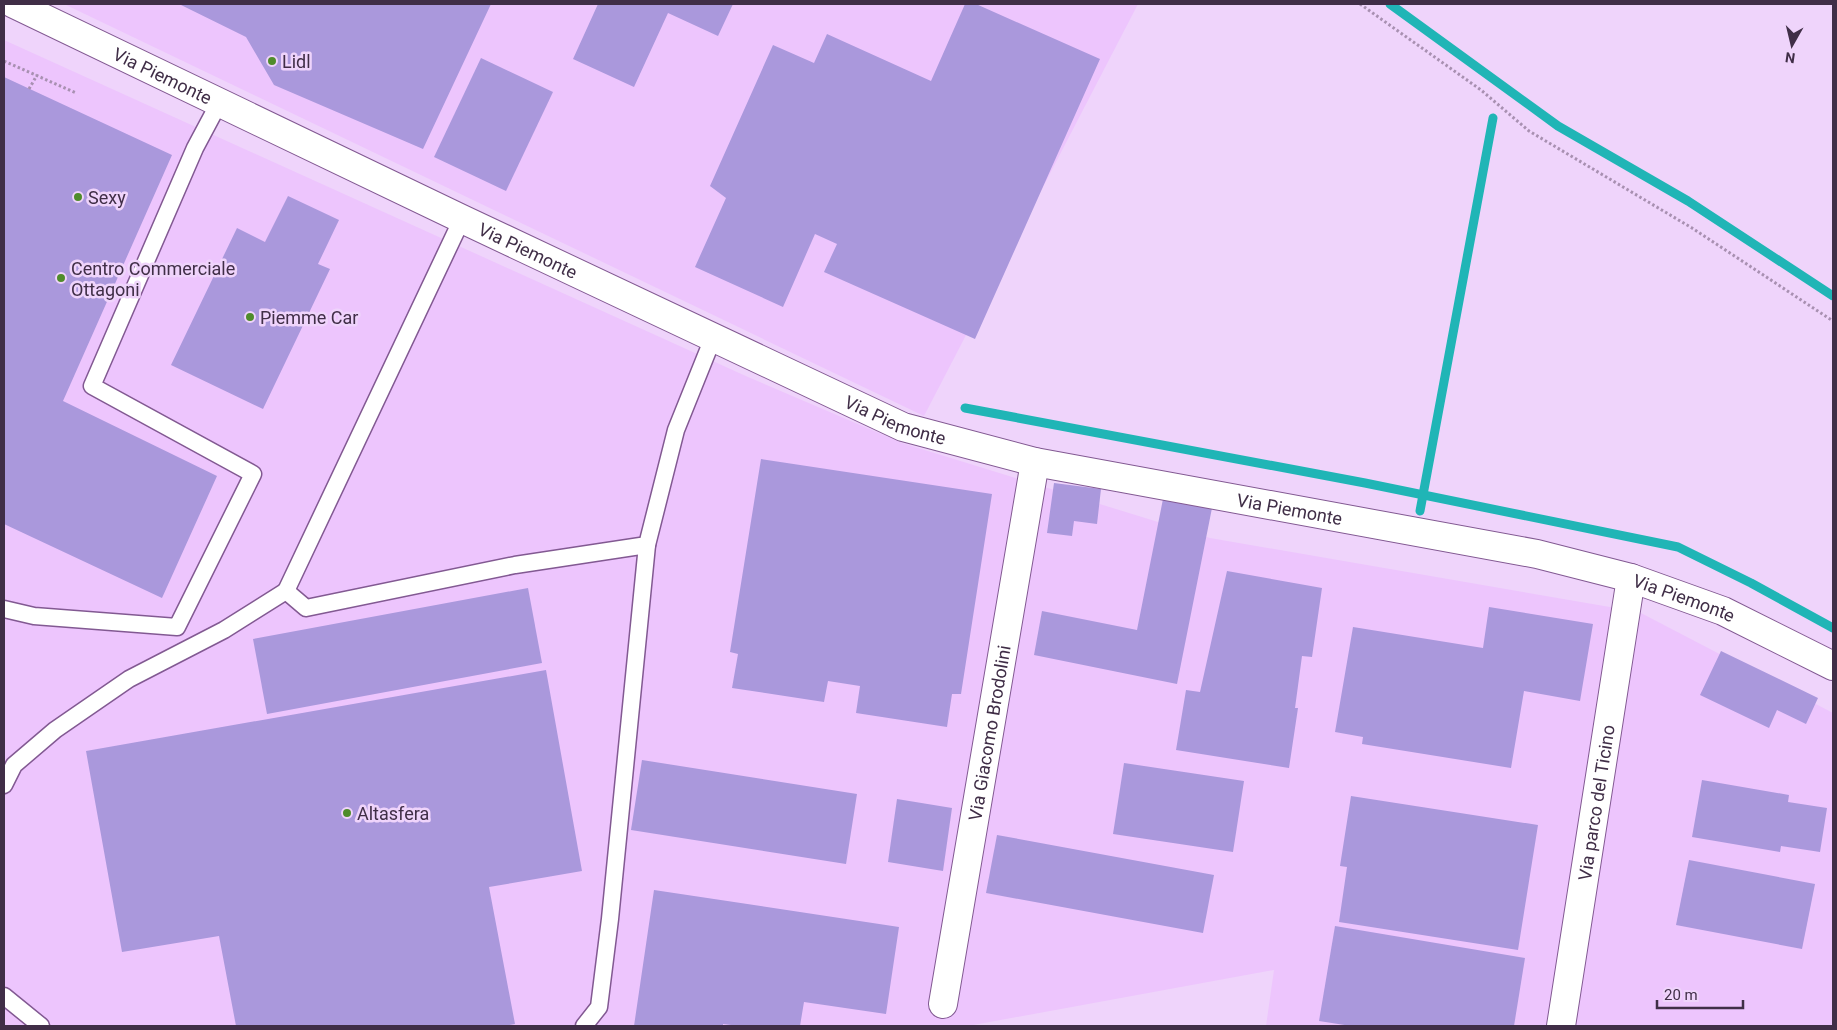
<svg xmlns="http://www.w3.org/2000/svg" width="1837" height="1030" font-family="Roboto,sans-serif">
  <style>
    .built { fill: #edc5fd }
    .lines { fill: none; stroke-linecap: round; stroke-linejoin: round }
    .stream { stroke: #20b5b6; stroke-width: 9 }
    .building { fill: #aa98dc }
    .lane-casing { stroke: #825992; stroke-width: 19 }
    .street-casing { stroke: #825992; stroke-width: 30 }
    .secondary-casing { stroke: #825992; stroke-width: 30 }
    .path { stroke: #a890b1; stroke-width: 3; stroke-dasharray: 2.5 2.5; stroke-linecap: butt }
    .lane { stroke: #fff; stroke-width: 16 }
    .street { stroke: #fff; stroke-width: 28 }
    .secondary { stroke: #fff; stroke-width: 28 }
    .poi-dot { fill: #4f8c2b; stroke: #efd4fb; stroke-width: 2 }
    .labels { text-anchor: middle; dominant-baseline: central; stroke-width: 5; stroke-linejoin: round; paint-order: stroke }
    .poi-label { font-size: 18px; fill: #402e47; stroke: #efd4fb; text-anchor: start }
    .street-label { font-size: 18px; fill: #402e47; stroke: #efd4fb }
  </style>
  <rect width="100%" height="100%" fill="#efd4fb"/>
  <g class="built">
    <path d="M64 4H1138L924 416Z"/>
    <path d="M4 40 748 377 902 443 1210 538 1639 612 1833 713V1026H1266L1274 970 968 1026H4Z"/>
  </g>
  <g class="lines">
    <g class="stream">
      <path d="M1390 4 1558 126 1688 201 1833 296"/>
      <path d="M965 408 1365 483 1678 547 1751 583 1833 628"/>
      <path d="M1420 511 1493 118"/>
    </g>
  </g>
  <g class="building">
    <path d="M179 4H491L423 149 274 85 246 37Z"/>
    <path d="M598 4H733L718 36 668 13 634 87 573 59Z"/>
    <path d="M965 4H976L1100 59 975 339 824 272 837 244 815 234 783 307 695 267 726 198 710 186 773 45 814 63 827 34 931 81Z"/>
    <path d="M481 58 553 92 506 191 434 157Z"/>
    <path d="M4 77 172 155 63 401 217 476 162 598 4 524Z"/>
    <path d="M288 196 339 220 318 264 330 269 263 409 171 365 237 228 265 242Z"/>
    <path d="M761 459 992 494 961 694H952L947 727 856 713 860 686 828 681 824 702 732 688 738 654 730 652Z"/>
    <path d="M1054 483 1101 489 1097 524 1074 521 1072 536 1047 533Z"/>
    <path d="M1163 499 1212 508 1177 684 1034 655 1042 611 1137 630Z"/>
    <path d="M1227 571 1322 588 1312 657 1302 656 1295 708H1298L1289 768 1176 750 1186 690 1200 692Z"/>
    <path d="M528 588 542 663 267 714 253 639Z"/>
    <path d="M1489 607 1593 624 1580 701 1524 691 1511 768 1362 744 1363 737 1335 732 1353 627 1483 648Z"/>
    <path d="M1721 651 1818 698 1806 724 1777 710 1769 728 1700 695Z"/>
    <path d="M546 670 582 871 489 887 515 1024 503 1026H236L219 936 122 952 86 751Z"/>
    <path d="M642 760 857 794 846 864 631 830Z"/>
    <path d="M1124 763 1244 781 1233 852 1113 834Z"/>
    <path d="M1702 780 1789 795 1788 802 1827 808 1820 852 1781 846 1780 852 1692 837Z"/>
    <path d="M1351 796 1538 825 1518 950 1339 922 1347 867 1340 866Z"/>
    <path d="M897 799 952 808 943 871 888 862Z"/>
    <path d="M997 835 1214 875 1203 933 986 893Z"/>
    <path d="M1689 860 1815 884 1802 949 1676 925Z"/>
    <path d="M654 890 899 927 886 1014 804 1002 800 1026H739L723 1024V1026H634Z"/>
    <path d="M1335 926 1525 958 1514 1026H1351L1319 1021Z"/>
  </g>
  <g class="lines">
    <defs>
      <g id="lane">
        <path d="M462 219 286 591 306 608 515 565 647 545 676 430 713 338"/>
        <path d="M4 609 34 616 177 627 253 474 92 386 195 148 219 103"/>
        <path d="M4 785 14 765 55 730 129 679 224 630 286 591"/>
        <path d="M4 996 41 1026"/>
        <path d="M584 1026 599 1007 610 919 647 545"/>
      </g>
      <g id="street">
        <path id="s1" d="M943 1004 1035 462"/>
        <path id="s2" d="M1561 1026 1631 578"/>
      </g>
      <g id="secondary">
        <path id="s3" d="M14 4 462 219 903 427 1035 462 1537 554 1631 578 1723 611 1833 666"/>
      </g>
    </defs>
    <use href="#lane" class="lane-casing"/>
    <use href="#street" class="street-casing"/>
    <use href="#secondary" class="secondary-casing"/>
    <g class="path">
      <path d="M1360 4 1481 90 1529 131 1692 228 1833 321"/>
      <path d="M4 61 76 93"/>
      <path d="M29 89 37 75"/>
    </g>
    <use href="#lane" class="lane"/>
    <use href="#street" class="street"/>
    <use href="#secondary" class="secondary"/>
  </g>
  <g class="poi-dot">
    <circle cx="272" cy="61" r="5"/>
    <circle cx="78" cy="197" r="5"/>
    <circle cx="61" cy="278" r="5"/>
    <circle cx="250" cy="317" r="5"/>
    <circle cx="347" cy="813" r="5"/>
  </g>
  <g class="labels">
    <g class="poi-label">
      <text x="282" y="61">Lidl</text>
      <text x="88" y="197">Sexy</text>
      <text x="71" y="268">Centro Commerciale<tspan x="71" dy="21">Ottagoni</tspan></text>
      <text x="260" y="317">Piemme Car</text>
      <text x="357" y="813">Altasfera</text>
    </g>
    <g class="street-label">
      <text stroke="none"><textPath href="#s3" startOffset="165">Via Piemonte</textPath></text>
      <text stroke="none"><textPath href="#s3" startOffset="570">Via Piemonte</textPath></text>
      <text stroke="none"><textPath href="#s3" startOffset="975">Via Piemonte</textPath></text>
      <text stroke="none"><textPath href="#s3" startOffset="1380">Via Piemonte</textPath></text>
      <text stroke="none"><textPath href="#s3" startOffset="1785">Via Piemonte</textPath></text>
      <text stroke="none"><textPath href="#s1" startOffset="275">Via Giacomo Brodolini</textPath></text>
      <text stroke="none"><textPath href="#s2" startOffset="226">Via parco del Ticino</textPath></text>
    </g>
  </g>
  <rect width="1837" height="1030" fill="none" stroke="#402e47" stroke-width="10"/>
  <g transform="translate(1792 45) rotate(188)" stroke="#efd4fb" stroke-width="4" paint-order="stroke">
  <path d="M0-4L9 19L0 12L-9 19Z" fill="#402e47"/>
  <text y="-8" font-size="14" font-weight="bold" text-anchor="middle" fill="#402e47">N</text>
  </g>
  <path d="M1657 1000v8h86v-8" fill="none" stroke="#402e47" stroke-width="2.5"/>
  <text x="1664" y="1000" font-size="15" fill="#402e47" stroke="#efd4fb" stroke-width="4" paint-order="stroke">20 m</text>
</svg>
